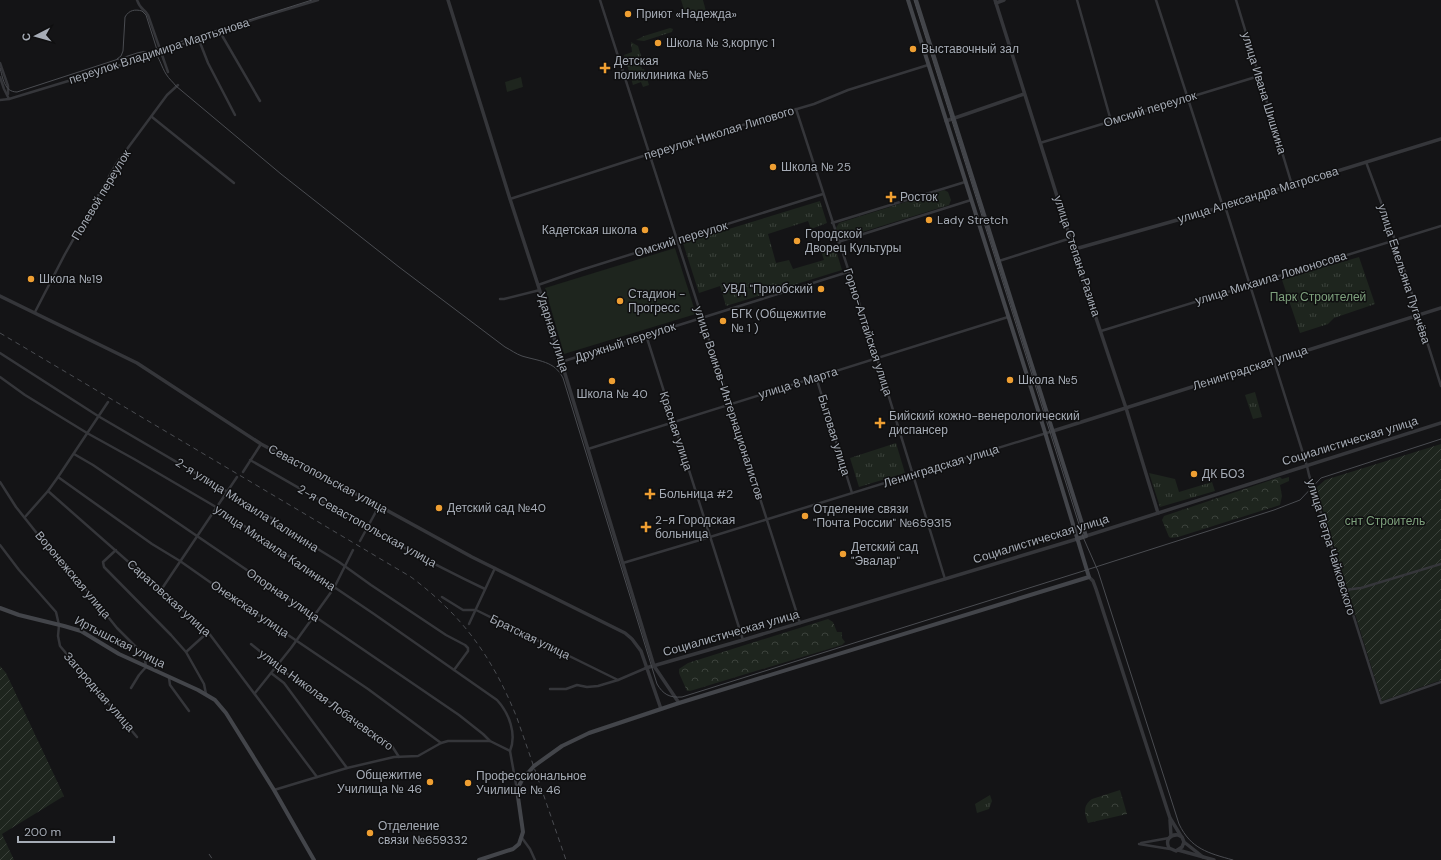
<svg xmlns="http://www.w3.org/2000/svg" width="1441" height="860" font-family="'DM Sans',sans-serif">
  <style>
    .grass { fill: url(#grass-tufts) }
    .forest { fill: url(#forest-crowns) }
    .garden { fill: url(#garden-furrows) }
    .pitch { fill: #1e251e }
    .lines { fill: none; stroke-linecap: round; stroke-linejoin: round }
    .minor { stroke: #35363a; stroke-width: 2.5 }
    .tertiary { stroke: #35363a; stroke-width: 3.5 }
    .secondary { stroke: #43454a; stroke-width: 4 }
    .tram { stroke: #4a4c51; stroke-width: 1 }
    .rail { stroke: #4a4c51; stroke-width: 1; stroke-dasharray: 5 4; stroke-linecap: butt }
    .poi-dot { fill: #ef9f32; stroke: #0f0f10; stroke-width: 1.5 }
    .labels { text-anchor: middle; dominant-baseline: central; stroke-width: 3; stroke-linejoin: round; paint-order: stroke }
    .poi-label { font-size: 12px; fill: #a6acb6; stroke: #0f0f10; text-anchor: start }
    .street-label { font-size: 12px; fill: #a6acb6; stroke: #0f0f10 }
    .park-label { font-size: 12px; fill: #7ea17d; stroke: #0f0f10 }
  </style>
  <defs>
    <pattern id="grass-tufts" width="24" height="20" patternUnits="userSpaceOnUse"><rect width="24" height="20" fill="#1e251e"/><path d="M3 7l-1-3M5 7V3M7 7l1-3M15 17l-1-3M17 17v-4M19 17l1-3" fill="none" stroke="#3c423c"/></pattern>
    <pattern id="forest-crowns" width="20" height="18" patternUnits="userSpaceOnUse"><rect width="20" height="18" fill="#1e251e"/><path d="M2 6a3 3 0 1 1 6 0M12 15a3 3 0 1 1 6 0" fill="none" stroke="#3c423c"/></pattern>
    <pattern id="garden-furrows" width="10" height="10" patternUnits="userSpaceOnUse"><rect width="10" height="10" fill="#1e251e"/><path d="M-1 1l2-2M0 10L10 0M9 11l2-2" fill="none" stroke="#3c423c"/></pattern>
  </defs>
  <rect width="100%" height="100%" fill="#141416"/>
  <g class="grass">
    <path d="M670 28 673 29 672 32 644 41 636 40 644 36Z"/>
    <path d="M631 42 638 46 641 56 637 57V60H639L642 69H644L649 85 643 87 641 82 633 85 624 55 632 52Z"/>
    <path d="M944 190 948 192 951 200 949 205 843 238 839 237 836 228 839 223Z"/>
    <path d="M820 201 827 223 811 229 808 221 768 234 776 263 789 260 793 269 824 260 821 251 835 247 842 270 726 306 720 286 699 293 683 243Z"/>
    <path d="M1359 257 1375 304 1334 318 1328 324 1300 333 1282 280Z"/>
    <path d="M1255 392 1262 417 1253 419 1245 395Z"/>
    <path d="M896 443 905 473 859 487 850 458Z"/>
    <path d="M1149 473 1175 479 1179 492 1212 482 1215 491 1160 507Z"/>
    <path d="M990 795 992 801 989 809 977 813 975 804Z"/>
  </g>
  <g class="forest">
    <path d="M1280 477 1282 479 1289 477V481L1280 485 1282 496 1280 505 1178 537 1171 538 1169 537 1162 520 1164 516Z"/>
    <path d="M828 619 833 622 837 632H842V638L845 642 842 645 690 691H687L679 673V669L688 663Z"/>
    <path d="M1120 790 1127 814 1088 823C1085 814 1082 806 1092 799Z"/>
  </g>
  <g class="garden">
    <path d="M1441 444V680L1382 701 1316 488 1325 480Z"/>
    <path d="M0 666 6 673 64 796 2 834 14 860H0Z"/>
  </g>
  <g class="pitch">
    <path d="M681 0H703L706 11 686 17Z"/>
    <path d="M521 77 523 87 507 92 505 82Z"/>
    <path d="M675 248 696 314 564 354 545 288Z"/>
  </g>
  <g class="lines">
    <g class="minor">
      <path d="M137 0C141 11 144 8 148 15L168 72"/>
      <path d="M600 0 800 623"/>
      <path d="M1077 0 1111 121"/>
      <path d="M1156 0 1223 207"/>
      <path d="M1236 0 1292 185"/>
      <path d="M220 32 260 101"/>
      <path d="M199 40 208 63 235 115"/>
      <path d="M0 63 8 86V94"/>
      <path d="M0 77 4 89 9 99"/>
      <path d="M0 100 9 99 134 61 186 43 204 39 216 33 258 18 318 0"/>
      <path d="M796 109 877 358 945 579"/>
      <path d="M152 117 234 183"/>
      <path d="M1040 143 1259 76"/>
      <path d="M1366 162 1395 240 1441 386"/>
      <path d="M510 199 705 136 814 104 848 90 928 65"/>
      <path d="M1225 206 1307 466 1309 475 1381 703 1441 682"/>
      <path d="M832 223 965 182"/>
      <path d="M838 242 971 200"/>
      <path d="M999 261 1071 238"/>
      <path d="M538 285 581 270 823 194"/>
      <path d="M500 299H504L540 290"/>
      <path d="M35 312 65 254 116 164 167 95 178 85"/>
      <path d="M1101 331 1441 226"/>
      <path d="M646 335 743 640"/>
      <path d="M0 353 98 416 267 515 308 543 339 562 371 585 446 635 465 645 468 648V651L454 670"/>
      <path d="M561 362 848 272"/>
      <path d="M0 377 25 395 87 433 134 459 216 507 374 614 497 700C509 713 517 734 510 751"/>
      <path d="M816 377 852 493"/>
      <path d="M588 449 1008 317"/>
      <path d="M74 454 93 465 459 715 483 734 490 741"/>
      <path d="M250 460C328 504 404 551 485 589"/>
      <path d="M243 472 261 444"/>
      <path d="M58 477 152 544 180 561 217 587 368 689 441 743"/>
      <path d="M0 482 16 507 51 551 85 588 117 628 141 652 145 660 146 667 139 675 131 688"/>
      <path d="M48 491 208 632 317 777"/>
      <path d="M25 517 48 491 58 477 108 402"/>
      <path d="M360 541 379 506"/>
      <path d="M0 545 19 570 56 612 59 625 58 636 60 646 137 737"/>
      <path d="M116 550 103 562 104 567 171 635 186 652 204 684 206 694"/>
      <path d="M623 563 710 537 1053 431"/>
      <path d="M161 590 237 477"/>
      <path d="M1344 590 1361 588 1441 564"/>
      <path d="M442 597 463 610H476L618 680"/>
      <path d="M469 624 495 568"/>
      <path d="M251 644 273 662 286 673 390 743 399 757"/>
      <path d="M186 652 208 632"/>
      <path d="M271 673 284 683 347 768"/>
      <path d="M169 678 170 685 189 711"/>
      <path d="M550 689H566L577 685 587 687 598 686 618 680 646 668"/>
      <path d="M255 693 291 648 334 588 353 550"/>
      <path d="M274 790 347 768 394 757 418 756 441 743 448 741H490L510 751 517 790"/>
      <path d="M522 838 530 849 535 860"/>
      <path d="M1141 843 1169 838"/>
      <path d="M1139 844 1170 849"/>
    </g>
    <g class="tertiary">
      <path d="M448 0 510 199 538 285 654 666 679 703"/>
      <path d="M995 0 1087 291 1126 408 1158 513"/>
      <path d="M996 3 1004 0"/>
      <path d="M946 121 1024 94"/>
      <path d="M1075 249 1195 215 1441 139"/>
      <path d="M0 296 137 363 261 444 379 506 472 557 625 633 632 639 641 651 661 709"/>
      <path d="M1053 431 1441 308"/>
      <path d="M1086 536 1441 423"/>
      <path d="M1089 577 1093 581 1096 589 1167 809 1170 818 1181 836"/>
      <path d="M646 668 743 640 1077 539"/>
      <path d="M1170 820 1171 836"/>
      <path d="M1184 842 1182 847 1176 851 1169 848C1165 840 1170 834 1178 835L1182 837 1184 842 1203 857"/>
      <path d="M1178 850 1214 860"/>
    </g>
    <g class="secondary">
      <path d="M916 0 1086 536 1077 539"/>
      <path d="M0 608 19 615 64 626 81 631 119 654 198 690 215 700 226 713 274 790 314 860"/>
      <path d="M479 860 513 849 519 844 523 832 517 790 522 780 534 766 562 746 589 733 679 703 1089 577 1044 429 908 0"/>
    </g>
    <g class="tram">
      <path d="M914 0 1083 537 1098 571 1179 824C1191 849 1208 853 1233 860"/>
      <path d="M148 52 312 0"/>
      <path d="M117 59 121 56 123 51 125 17C129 10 135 9 142 11L146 15 158 53"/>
      <path d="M0 68C3 78 4 92 17 92L137 53C160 47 157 59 166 74 169 79 173 82 176 86L281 174 399 267 505 347C511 350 516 354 522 356 538 361 555 361 563 378L657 684C663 694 669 698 682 697L1080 572 1274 510 1300 500 1321 478 1441 439"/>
    </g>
    <g class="rail">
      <path d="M0 333 411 577C463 616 493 658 517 718L566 860"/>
      <path d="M209 854 213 860"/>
    </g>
  </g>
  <g class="poi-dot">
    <circle cx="628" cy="14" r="4"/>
    <circle cx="658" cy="43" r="4"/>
    <circle cx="913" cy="49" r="4"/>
    <path d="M603 62h4v4h4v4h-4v4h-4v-4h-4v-4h4z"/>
    <circle cx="773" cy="167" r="4"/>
    <path d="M889 191h4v4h4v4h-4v4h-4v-4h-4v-4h4z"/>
    <circle cx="929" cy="220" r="4"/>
    <circle cx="645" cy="230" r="4"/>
    <circle cx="797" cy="241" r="4"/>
    <circle cx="31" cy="279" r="4"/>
    <circle cx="821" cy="289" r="4"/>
    <circle cx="620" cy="301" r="4"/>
    <circle cx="723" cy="321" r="4"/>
    <circle cx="1010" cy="380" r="4"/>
    <circle cx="612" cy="381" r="4"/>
    <path d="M878 417h4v4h4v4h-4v4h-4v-4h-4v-4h4z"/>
    <circle cx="1194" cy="474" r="4"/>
    <path d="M648 488h4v4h4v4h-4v4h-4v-4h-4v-4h4z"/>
    <circle cx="439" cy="508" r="4"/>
    <circle cx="805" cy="516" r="4"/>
    <path d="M644 521h4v4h4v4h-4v4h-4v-4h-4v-4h4z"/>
    <circle cx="843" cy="554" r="4"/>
    <circle cx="430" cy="782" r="4"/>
    <circle cx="468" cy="783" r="4"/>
    <circle cx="370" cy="833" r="4"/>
  </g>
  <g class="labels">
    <g class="poi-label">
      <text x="636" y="14">Приют «Надежда»</text>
      <text x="666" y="43">Школа № 3,корпус 1</text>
      <text x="921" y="49">Выставочный зал</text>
      <text x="614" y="61">Детская<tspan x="614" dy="14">поликлиника №5</tspan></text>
      <text x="781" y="167">Школа № 25</text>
      <text x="900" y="197">Росток</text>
      <text x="937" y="220">Lady Stretch</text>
      <text x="637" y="230" text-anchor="end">Кадетская школа</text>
      <text x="805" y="234">Городской<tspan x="805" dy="14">Дворец Культуры</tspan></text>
      <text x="39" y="279">Школа №19</text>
      <text x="813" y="289" text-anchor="end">УВД "Приобский</text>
      <text x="628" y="294">Стадион -<tspan x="628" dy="14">Прогресс</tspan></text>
      <text x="731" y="314">БГК (Общежитие<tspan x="731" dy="14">№ 1 )</tspan></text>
      <text x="1018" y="380">Школа №5</text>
      <text x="612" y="394" text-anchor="middle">Школа № 40</text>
      <text x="889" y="416">Бийский кожно-венерологический<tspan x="889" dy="14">диспансер</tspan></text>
      <text x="1202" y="474">ДК БОЗ</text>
      <text x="659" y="494">Больница #2</text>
      <text x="447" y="508">Детский сад №40</text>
      <text x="813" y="509">Отделение связи<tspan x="813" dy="14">"Почта России" №659315</tspan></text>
      <text x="655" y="520">2-я Городская<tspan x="655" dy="14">больница</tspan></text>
      <text x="851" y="547">Детский сад<tspan x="851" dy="14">"Эвалар"</tspan></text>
      <text x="422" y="775" text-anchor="end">Общежитие<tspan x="422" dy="14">Училища № 46</tspan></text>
      <text x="476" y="776">Профессиональное<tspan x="476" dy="14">Училище № 46</tspan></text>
      <text x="378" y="826">Отделение<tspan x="378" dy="14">связи №659332</tspan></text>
    </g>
    <g class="street-label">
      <text transform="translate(159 51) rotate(-18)">переулок Владимира Мартьянова</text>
      <text transform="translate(1264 93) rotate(73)">улица Ивана Шишкина</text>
      <text transform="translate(1150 109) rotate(-17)">Омский переулок</text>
      <text transform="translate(719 133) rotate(-17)">переулок Николая Липового</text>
      <text transform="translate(101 195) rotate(-59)">Полевой переулок</text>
      <text transform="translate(1258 195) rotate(-17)">улица Александра Матросова</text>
      <text transform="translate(681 239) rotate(-17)">Омский переулок</text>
      <text transform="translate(1077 256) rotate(72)">улица Степана Разина</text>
      <text transform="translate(1404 274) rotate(72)">улица Емельяна Пугачёва</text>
      <text transform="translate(1271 278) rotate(-17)">улица Михаила Ломоносова</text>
      <text transform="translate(553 332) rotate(73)">Ударная улица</text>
      <text transform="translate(868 332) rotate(72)">Горно-Алтайская улица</text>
      <text transform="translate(625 342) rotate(-18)">Дружный переулок</text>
      <text transform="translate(1250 368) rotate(-18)">Ленинградская улица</text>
      <text transform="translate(798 383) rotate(-17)">улица 8 Марта</text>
      <text transform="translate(729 403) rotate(72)">улица Воинов-Интернационалистов</text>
      <text transform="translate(676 431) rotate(72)">Красная улица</text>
      <text transform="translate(834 435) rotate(73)">Бытовая улица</text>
      <text transform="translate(1350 441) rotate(-17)">Социалистическая улица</text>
      <text transform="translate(941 466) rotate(-17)">Ленинградская улица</text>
      <text transform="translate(328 479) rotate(28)">Севастопольская улица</text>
      <text transform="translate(247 505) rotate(32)">2-я улица Михаила Калинина</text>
      <text transform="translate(367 526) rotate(29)">2-я Севастопольская улица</text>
      <text transform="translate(1041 539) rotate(-17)">Социалистическая улица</text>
      <text transform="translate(1331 547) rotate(73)">улица Петра Чайковского</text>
      <text transform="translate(275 548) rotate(34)">улица Михаила Калинина</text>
      <text transform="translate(73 575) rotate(50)">Воронежская улица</text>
      <text transform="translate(283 595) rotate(34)">Опорная улица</text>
      <text transform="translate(169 598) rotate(42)">Саратовская улица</text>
      <text transform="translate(250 609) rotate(34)">Онежская улица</text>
      <text transform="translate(731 633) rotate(-16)">Социалистическая улица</text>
      <text transform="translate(530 637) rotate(26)">Братская улица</text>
      <text transform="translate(120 642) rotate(27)">Иртышская улица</text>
      <text transform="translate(99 692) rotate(49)">Загородная улица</text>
      <text transform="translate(326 700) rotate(36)">улица Николая Лобачевского</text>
    </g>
    <g class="park-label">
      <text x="1318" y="297">Парк Строителей</text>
      <text x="1385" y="521">снт Строитель</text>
    </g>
  </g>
  <g transform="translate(36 36) rotate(264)" stroke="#0f0f10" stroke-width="3" paint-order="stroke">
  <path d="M0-3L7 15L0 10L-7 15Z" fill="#a6acb6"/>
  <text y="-6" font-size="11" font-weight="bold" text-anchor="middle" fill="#a6acb6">С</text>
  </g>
  <path d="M18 836v6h96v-6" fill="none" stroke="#a6acb6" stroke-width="2"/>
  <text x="24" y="836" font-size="12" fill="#a6acb6" stroke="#0f0f10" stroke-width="3" paint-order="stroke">200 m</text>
</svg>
